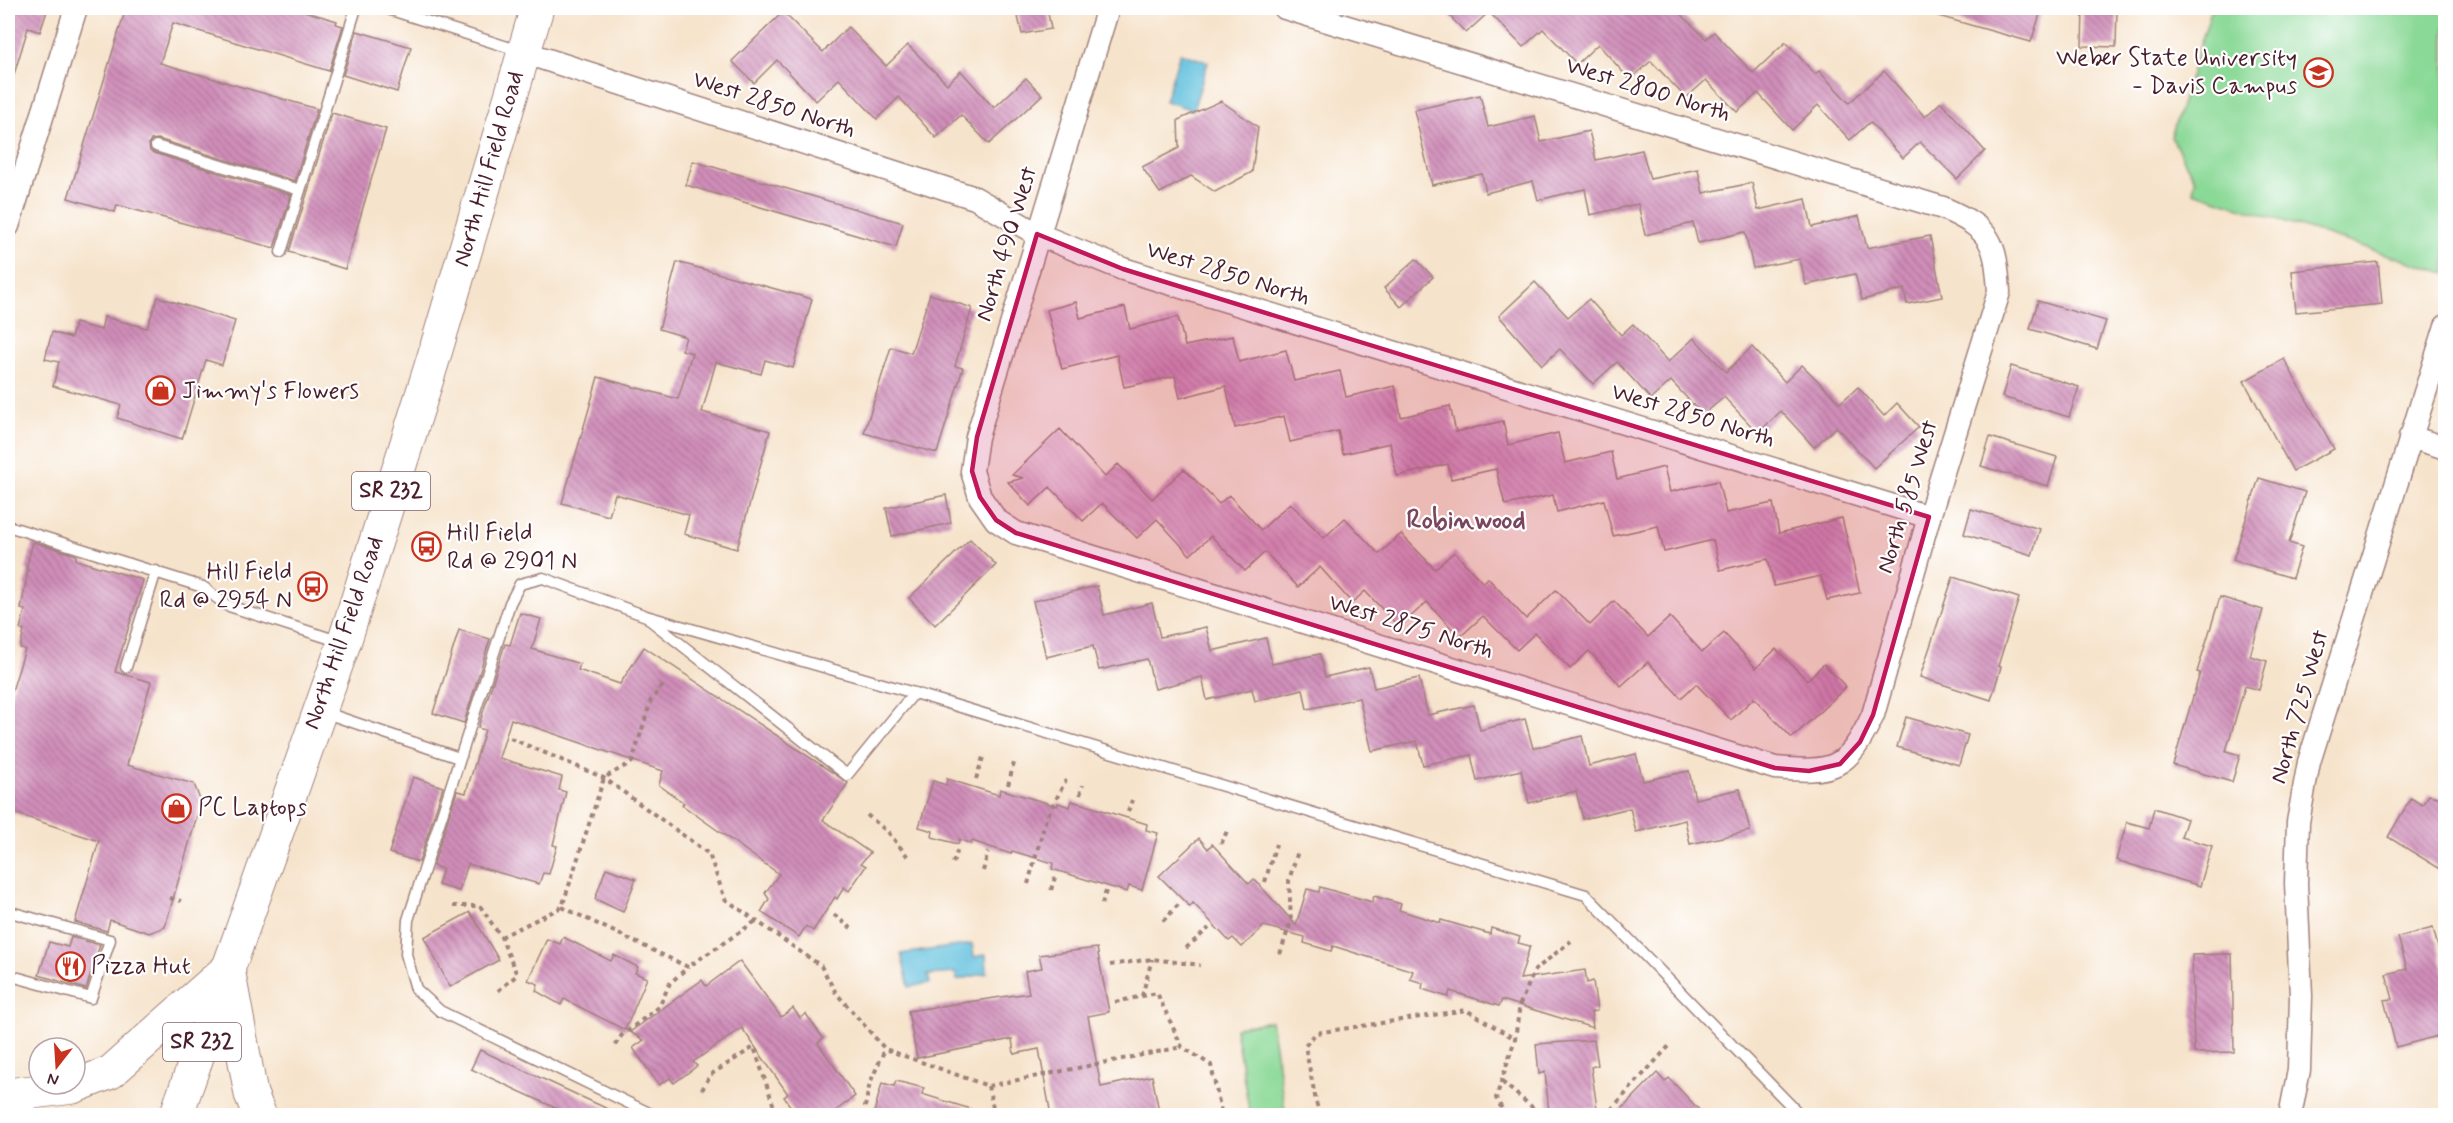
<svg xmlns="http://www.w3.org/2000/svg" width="2453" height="1123" font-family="Mynerve,sans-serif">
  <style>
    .grass { fill: #8bd997; stroke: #6a7c61; stroke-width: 1.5 }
    .water { fill: #5fbfdd; stroke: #546f84; stroke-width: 1.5 }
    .building { fill: url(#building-back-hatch) }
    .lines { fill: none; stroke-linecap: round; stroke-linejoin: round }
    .service-casing { stroke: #a0817b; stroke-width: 13 }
    .minor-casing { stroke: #a0817b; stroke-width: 25 }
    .primary-casing { stroke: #a0817b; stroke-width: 35 }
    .path { stroke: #a0817b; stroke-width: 4; stroke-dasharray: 4.5 4.5; stroke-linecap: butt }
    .service { stroke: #fff; stroke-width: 10 }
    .minor { stroke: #fff; stroke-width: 22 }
    .primary { stroke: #fff; stroke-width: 33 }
    .marked { fill: #c2185b; fill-opacity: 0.2; stroke: #c2185b; stroke-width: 4.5; stroke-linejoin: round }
    .labels { text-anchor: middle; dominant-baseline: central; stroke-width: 4.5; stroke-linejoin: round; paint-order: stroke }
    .shield { fill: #fff; stroke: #80626b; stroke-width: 1.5 }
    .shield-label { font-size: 22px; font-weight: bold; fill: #4a1f2b }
    .poi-label { font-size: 24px; fill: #4a1f2b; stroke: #fff; text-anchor: start }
    .street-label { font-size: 24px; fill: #4a1f2b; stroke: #fff }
    .neighbourhood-label { font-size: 26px; font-weight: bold; fill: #79465d; stroke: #fff }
  </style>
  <defs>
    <pattern id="building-back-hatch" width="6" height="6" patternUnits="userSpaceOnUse" patternTransform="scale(1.5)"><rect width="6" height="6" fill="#d08eb9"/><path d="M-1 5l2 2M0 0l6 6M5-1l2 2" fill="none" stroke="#ab7397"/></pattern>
  </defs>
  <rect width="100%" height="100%" fill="#fff"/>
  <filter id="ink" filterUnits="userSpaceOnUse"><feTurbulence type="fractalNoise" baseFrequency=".0167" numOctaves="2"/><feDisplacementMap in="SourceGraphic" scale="12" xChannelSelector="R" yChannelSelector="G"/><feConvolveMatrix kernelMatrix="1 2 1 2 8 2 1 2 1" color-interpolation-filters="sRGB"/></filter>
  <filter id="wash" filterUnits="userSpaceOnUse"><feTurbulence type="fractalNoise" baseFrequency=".008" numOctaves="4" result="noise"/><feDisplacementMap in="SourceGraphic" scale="24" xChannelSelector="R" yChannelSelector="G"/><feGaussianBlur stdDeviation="1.35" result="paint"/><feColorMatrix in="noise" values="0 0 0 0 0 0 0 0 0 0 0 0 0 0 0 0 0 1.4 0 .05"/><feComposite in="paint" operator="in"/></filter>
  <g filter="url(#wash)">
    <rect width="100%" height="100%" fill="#f6e3cb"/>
    <g class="grass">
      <path d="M2212 8H2445V273L2193 192 2195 180 2171 137Z"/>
      <path d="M1271 1021 1285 1111 1250 1115 1235 1028Z"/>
    </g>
    <g class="water">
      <path d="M1180 53 1208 62 1193 110 1165 101Z"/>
      <path d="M972 944 974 957 986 955 987 973 957 980 956 973 928 975 930 983 909 987 901 954Z"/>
    </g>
    <g id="blocks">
      <g class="building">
        <path d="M8 8H48L40 32 28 28 13 78 8 77Z"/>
        <path d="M126 8H294L337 21 336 24 343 26 329 71 173 23 160 63 317 109 295 181 158 139 151 140 149 144 150 151 154 153 291 195 274 248 117 205 115 212 68 198Z"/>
        <path d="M1016 8H1047L1051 29 1022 34Z"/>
        <path d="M1442 8H1675L1706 39 1714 32 1753 73 1786 42 1815 74 1819 71 1849 103 1884 71 1925 117 1941 102 1985 151 1957 179 1920 142 1903 158 1870 122 1850 140 1818 105 1792 130 1758 93 1737 112 1706 80 1686 98 1651 61 1630 80 1598 44 1577 64 1543 29 1523 47 1489 12 1466 33Z"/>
        <path d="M1932 8H2042L2031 42 1931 14Z"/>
        <path d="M2083 8H2117L2116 47 2082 46Z"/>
        <path d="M783 12 823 52 848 27 886 66 908 45 947 84 961 71 994 108 1026 78 1042 95 989 144 961 115 936 138 899 97 877 119 839 79 816 101 777 60 754 83 732 61Z"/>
        <path d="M357 31 411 47 397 92 343 75Z"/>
        <path d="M1480 95 1488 127 1535 116 1541 142 1589 131 1596 160 1642 150 1650 179 1698 169 1703 193 1752 183 1758 210 1806 199 1812 227 1859 216 1867 248 1930 236 1942 297 1907 304 1904 289 1862 300 1855 274 1806 285 1800 259 1753 268 1745 232 1698 243 1693 223 1645 235 1638 204 1590 215 1585 189 1538 200 1533 181 1486 193 1482 174 1432 185 1414 110Z"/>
        <path d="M1221 101 1258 127 1252 172 1215 192 1191 176 1160 193 1142 167 1179 148 1178 120Z"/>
        <path d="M332 113 386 129 345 269 289 252Z"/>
        <path d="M693 161 903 223 896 247 686 185Z"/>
        <path d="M1416 259 1433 277 1401 307 1384 288Z"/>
        <path d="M677 262 812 299 793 368 765 360 761 374 716 362 702 412 770 431 737 549 684 534 689 515 615 494 609 516 562 503 598 377 678 399 692 353 682 350 686 337 659 329Z"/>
        <path d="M2378 262 2382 304 2296 312 2292 271Z"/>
        <path d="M1535 282 1568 317 1589 299 1621 335 1633 324 1668 362 1694 338 1726 372 1752 347 1785 382 1802 365 1840 403 1858 387 1884 416 1897 403 1919 427 1874 468 1836 427 1814 447 1781 411 1758 433 1724 397 1703 415 1671 381 1651 399 1617 362 1593 384 1560 349 1542 365 1499 316Z"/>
        <path d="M930 294 972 308 955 366 963 368 937 453 864 433 891 347 911 353Z"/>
        <path d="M158 297 235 321 222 365 206 360 182 439 117 418 121 405 53 386 59 362 45 359 52 332 71 338 75 323 101 330 104 317 147 328Z"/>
        <path d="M2038 301 2106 321 2097 349 2030 329Z"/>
        <path d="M1076 302 1080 318 1125 307 1130 329 1178 317 1185 346 1233 336 1239 362 1286 350 1294 381 1340 371 1346 397 1395 386 1401 417 1450 406 1456 432 1503 421 1508 445 1558 433 1565 463 1611 452 1617 479 1664 467 1670 492 1718 481 1726 513 1773 503 1779 533 1842 518 1860 593 1827 600 1821 576 1774 586 1768 559 1720 570 1713 540 1664 552 1658 526 1613 536 1604 500 1557 512 1553 495 1505 505 1496 469 1451 479 1448 464 1397 476 1390 443 1343 454 1338 431 1290 442 1284 416 1235 428 1226 386 1180 398 1175 376 1124 387 1117 355 1062 369 1047 310Z"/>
        <path d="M2284 359 2334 449 2293 471 2244 381Z"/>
        <path d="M2011 366 2079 387 2069 417 2002 397Z"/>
        <path d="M1060 429 1105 477 1118 464 1152 499 1184 469 1219 504 1229 495 1261 530 1290 503 1324 538 1345 518 1379 554 1401 534 1435 569 1454 552 1483 583 1488 578 1526 619 1556 590 1590 625 1614 601 1648 637 1670 617 1702 652 1724 633 1756 668 1776 649 1807 680 1824 664 1846 687 1792 738 1754 698 1731 720 1696 684 1681 698 1648 662 1621 686 1589 651 1570 669 1535 633 1517 650 1483 616 1460 637 1427 602 1399 627 1365 591 1352 603 1320 567 1298 587 1265 552 1245 571 1211 536 1190 555 1157 519 1137 538 1102 503 1083 521 1050 487 1030 506 1008 482 1024 478 1012 475Z"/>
        <path d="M1990 437 2057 457 2048 486 1981 466Z"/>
        <path d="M2259 478 2305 492 2289 543 2302 547 2292 578 2233 560Z"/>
        <path d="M946 495 951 523 892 536 886 508Z"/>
        <path d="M1971 509 2040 529 2032 555 1964 534Z"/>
        <path d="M970 539 996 565 935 625 909 598Z"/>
        <path d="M33 542 76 555V560L143 580 115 672 151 682 127 765 194 784 201 802 165 927 149 933 110 920 107 931 75 922 99 841 8 811V704L25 649 20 648 24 631 20 629 25 610 21 609 28 570 26 569Z"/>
        <path d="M1953 577 2019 598 1998 666 2001 667 1991 700 1920 677Z"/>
        <path d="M1097 586 1104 615 1152 603 1160 637 1206 627 1212 651 1266 638 1272 664 1320 654 1325 677 1369 667 1374 688 1419 678 1428 715 1474 705 1480 730 1525 719 1533 748 1582 736 1589 766 1636 754 1643 781 1689 771 1695 799 1740 789 1750 831 1690 844 1685 820 1636 832 1630 808 1583 819 1576 791 1529 803 1521 770 1477 781 1471 755 1423 765 1417 741 1372 751 1359 698 1307 709 1303 689 1255 701 1252 689 1207 700 1202 677 1155 689 1147 659 1099 670 1093 646 1046 657 1033 601Z"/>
        <path d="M2220 597 2263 610 2250 656 2267 661 2259 690 2245 686 2226 751 2240 755 2232 782 2173 765 2200 673 2197 672Z"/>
        <path d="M520 613 541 619 532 649 580 664 578 670 620 684 644 647 848 783 823 820 870 853 861 863 866 866 849 891 844 887 837 899 835 897 813 931 806 926 799 937 761 912 769 899 765 893 779 874 682 805 684 803 659 785 663 771 511 719 499 758 562 777 559 790 566 792 553 845 557 846 549 874 543 873 539 884 468 864 459 891 438 885 443 869 433 866 457 791 466 793 485 730 478 728 505 644 510 645Z"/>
        <path d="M459 630 490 639 464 723 433 713Z"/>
        <path d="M1906 717 1968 735 1959 765 1897 747Z"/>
        <path d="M413 777 443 787 419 862 389 853Z"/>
        <path d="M947 779 999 795 1000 789 1057 806 1058 803 1070 807 1072 801 1147 824 1146 830 1158 833 1142 890 1129 886 1127 892 1052 869 1053 863 1012 851 1011 854 972 841 971 844 959 839 958 844 932 837 933 831 919 827 933 781 946 785Z"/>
        <path d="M2429 795 2445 799V872L2388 837 2411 798 2422 805Z"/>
        <path d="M2154 808 2187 819 2181 837 2212 846 2200 886 2116 860 2127 822 2149 828Z"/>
        <path d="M1199 838 1208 849 1212 844 1249 884 1254 879 1296 925 1307 889 1319 892 1320 887 1372 902 1374 896 1401 904 1399 910 1440 923 1441 920 1490 934 1491 928 1520 937 1518 943 1530 946 1520 979 1585 970 1587 983 1593 981 1597 1011 1591 1012 1593 1028 1502 1000 1499 1006 1450 991 1448 997 1422 989 1423 983 1410 979 1413 971 1333 946 1331 951 1304 943 1305 937 1264 926 1242 947 1233 938 1229 941 1193 903 1190 907 1159 876Z"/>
        <path d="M606 868 636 879 623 912 595 899Z"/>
        <path d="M470 912 499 960 450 987 424 937Z"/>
        <path d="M2433 928 2445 974V1034L2396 1047 2384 1000 2393 999 2386 974 2407 969 2398 937Z"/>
        <path d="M71 937 100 945 86 989 39 975 49 942 68 947Z"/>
        <path d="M563 937 611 961 614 955 638 967 635 973 647 978 625 1030 564 999 561 1005 536 991 538 984 528 980 547 939 560 944Z"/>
        <path d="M1097 948 1109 1012 1088 1016 1101 1087 1152 1076 1160 1116H1051L1039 1049 1014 1054 1012 1039 917 1058 908 1011 1029 993 1025 971 1042 968 1039 955Z"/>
        <path d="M2232 954 2234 1052 2194 1053 2192 955Z"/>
        <path d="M740 961 781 1017 793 1008 800 1018 806 1014 823 1038 818 1043 855 1096 829 1116H797L784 1097 788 1094 742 1028 693 1062 697 1066 674 1083 670 1078 659 1085 633 1048 644 1040 630 1032 702 980 706 986Z"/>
        <path d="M1594 1040 1598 1065 1591 1067 1597 1108 1549 1113 1545 1072 1539 1074 1536 1044Z"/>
        <path d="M480 1050 623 1116H573L471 1069Z"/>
        <path d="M1657 1073 1665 1082 1669 1078 1705 1116H1615Z"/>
        <path d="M896 1081 924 1088 922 1094 974 1110 973 1116H873L882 1083 894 1086Z"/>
      </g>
    </g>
  </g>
  <g filter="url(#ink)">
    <use href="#blocks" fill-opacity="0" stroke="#a0817b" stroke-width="1.5"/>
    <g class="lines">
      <defs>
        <g id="service">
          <path d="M385 8 520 51"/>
          <path d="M156 146 300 190"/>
          <path d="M281 252 356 8"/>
          <path d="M8 526 203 587 226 605 341 642"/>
          <path d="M650 620 847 775 914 693"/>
          <path d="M126 667 156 571"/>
          <path d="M323 712 459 758"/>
          <path d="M8 975 91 998 110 940 14 913"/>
          <path d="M655 1116 440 1011 416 989 406 954 408 920 510 603 520 584 543 578 646 616 914 693 1586 895 1801 1116"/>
        </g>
        <g id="minor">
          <path d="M1108 8 977 437 972 471 980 497 996 520 1016 533 1775 768C1834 773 1847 770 1873 715L1929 517 1999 292C1996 241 1991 229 1943 208L1285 8"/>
          <path d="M523 52 975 198 1037 234 1123 269 1929 517"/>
          <path d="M8 226 76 8"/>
          <path d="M2410 437 2446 448"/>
          <path d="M2290 1116 2299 1070 2301 996 2296 883 2298 822 2309 762 2446 326"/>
        </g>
        <g id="primary">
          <path d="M228 969 251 1094 260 1116"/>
          <path d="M8 1095 73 1087 111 1072 224 972"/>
          <path d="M176 1116 344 643 432 363 537 8"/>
        </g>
      </defs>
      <use href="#service" class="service-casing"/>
      <use href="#minor" class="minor-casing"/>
      <use href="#primary" class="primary-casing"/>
      <g class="path">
        <path d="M510 738 604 778 709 854 725 899 821 966 836 993 885 1049 988 1086 1182 1047"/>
        <path d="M976 779 984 754"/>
        <path d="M1008 785 1014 763"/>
        <path d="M1080 795 1083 785"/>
        <path d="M1128 812 1132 800"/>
        <path d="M867 815 888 832 908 857"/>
        <path d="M1221 844 1228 829"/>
        <path d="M953 863 958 849"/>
        <path d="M983 871 988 852"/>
        <path d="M1265 882 1276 844"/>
        <path d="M1028 884 1046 819 1066 780"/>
        <path d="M1051 890 1055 877"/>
        <path d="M170 898 181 901"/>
        <path d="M1102 904 1106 891"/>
        <path d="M453 906H480L501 937 517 975 498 991"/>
        <path d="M562 907 688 967 756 921"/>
        <path d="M834 915 851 928"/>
        <path d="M1163 921 1179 904"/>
        <path d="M501 937 562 907 604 778 632 762 651 700 664 684"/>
        <path d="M1186 948 1209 928"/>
        <path d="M1280 954 1291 921 1289 880 1298 851"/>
        <path d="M1110 965 1152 959 1200 965"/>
        <path d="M1142 996 1152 959"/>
        <path d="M1115 1002 1157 993 1182 1047 1211 1065 1222 1116"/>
        <path d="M615 1045 622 1035 659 1007 670 983 688 967"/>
        <path d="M1502 1082 1543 1116"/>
        <path d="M988 1086 995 1116"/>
        <path d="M702 1090 710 1075 754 1047 777 1116"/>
        <path d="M863 1116 870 1083 885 1049"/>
        <path d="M1319 1116 1305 1046 1316 1033 1466 1010 1515 1039"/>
        <path d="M1506 1116 1496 1098 1515 1039 1520 1004 1535 970 1571 941"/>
        <path d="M1605 1116 1671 1044"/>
      </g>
      <use href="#service" class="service"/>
      <use href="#minor" class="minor"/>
      <use href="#primary" class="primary"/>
    </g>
  </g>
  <path class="marked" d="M1037 234 1123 269 1929 517 1873 715 1860 742 1840 764 1809 771 1775 768 1016 533 996 520 980 497 972 471 977 437Z"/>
  <defs>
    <symbol id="university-ring" viewBox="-11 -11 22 22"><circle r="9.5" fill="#fff" stroke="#c8321e" stroke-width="1.5"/><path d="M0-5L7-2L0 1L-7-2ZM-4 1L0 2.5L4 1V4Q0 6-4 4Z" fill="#c8321e"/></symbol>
    <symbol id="shop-ring" viewBox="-11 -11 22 22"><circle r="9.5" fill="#fff" stroke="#c8321e" stroke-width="1.5"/><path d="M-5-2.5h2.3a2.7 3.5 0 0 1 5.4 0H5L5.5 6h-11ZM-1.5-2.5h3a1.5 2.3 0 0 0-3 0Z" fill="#c8321e"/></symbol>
    <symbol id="bus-ring" viewBox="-11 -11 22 22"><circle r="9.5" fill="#fff" stroke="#c8321e" stroke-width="1.5"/><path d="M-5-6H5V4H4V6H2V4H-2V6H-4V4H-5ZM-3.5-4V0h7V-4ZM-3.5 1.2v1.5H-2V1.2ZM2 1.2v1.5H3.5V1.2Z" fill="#c8321e"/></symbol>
    <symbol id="restaurant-ring" viewBox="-11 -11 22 22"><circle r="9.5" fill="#fff" stroke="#c8321e" stroke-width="1.5"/><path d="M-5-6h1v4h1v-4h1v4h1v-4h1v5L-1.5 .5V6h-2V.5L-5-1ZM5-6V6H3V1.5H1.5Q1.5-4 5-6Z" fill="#c8321e"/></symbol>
  </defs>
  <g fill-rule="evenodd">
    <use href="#university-ring" x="2302" y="56" width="33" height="33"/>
    <use href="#shop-ring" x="144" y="374" width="33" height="33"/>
    <use href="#bus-ring" x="410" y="530" width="33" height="33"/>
    <use href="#bus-ring" x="296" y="570" width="33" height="33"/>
    <use href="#shop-ring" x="160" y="792" width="33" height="33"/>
    <use href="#restaurant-ring" x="54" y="950" width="33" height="33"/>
  </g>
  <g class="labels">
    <g class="shield">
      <rect x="352" y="472" width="78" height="38" rx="4.5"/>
      <rect x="163" y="1023" width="78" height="38" rx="4.5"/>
    </g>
    <g class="shield-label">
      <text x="391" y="491">SR 232</text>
      <text x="202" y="1042">SR 232</text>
    </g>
    <g class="poi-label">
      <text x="2297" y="58" text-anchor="end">Weber State University<tspan x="2297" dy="28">- Davis Campus</tspan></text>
      <text x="182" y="391">Jimmy's Flowers</text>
      <text x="447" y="533">Hill Field<tspan x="447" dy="28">Rd @ 2901 N</tspan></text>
      <text x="292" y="572" text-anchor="end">Hill Field<tspan x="292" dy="28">Rd @ 2954 N</tspan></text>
      <text x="198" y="808">PC Laptops</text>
      <text x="91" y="966">Pizza Hut</text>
    </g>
    <g class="street-label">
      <text transform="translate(1648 90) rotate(17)">West 2800 North</text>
      <text transform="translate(774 105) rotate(18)">West 2850 North</text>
      <text transform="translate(489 169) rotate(-74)">North Hill Field Road</text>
      <text transform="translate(1007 244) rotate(-73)">North 490 West</text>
      <text transform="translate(1228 274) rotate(17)">West 2850 North</text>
      <text transform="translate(1693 416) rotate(17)">West 2850 North</text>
      <text transform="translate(1908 497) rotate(-73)">North 585 West</text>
      <text transform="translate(1411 627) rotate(17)">West 2875 North</text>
      <text transform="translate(344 633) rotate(-71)">North Hill Field Road</text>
      <text transform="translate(2300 707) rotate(-74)">North 725 West</text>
    </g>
    <g class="neighbourhood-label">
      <text x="1466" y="521">Robinwood</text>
    </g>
  </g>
  <rect width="2453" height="1123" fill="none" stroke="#fff" stroke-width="30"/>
  <g transform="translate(57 1066) rotate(197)"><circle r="28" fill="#ffffff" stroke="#b7a5aa" stroke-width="1.5"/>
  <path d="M0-4.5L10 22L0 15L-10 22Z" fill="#c8321e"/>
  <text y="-9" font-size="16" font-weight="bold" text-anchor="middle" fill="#4a1f2b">N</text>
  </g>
</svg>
